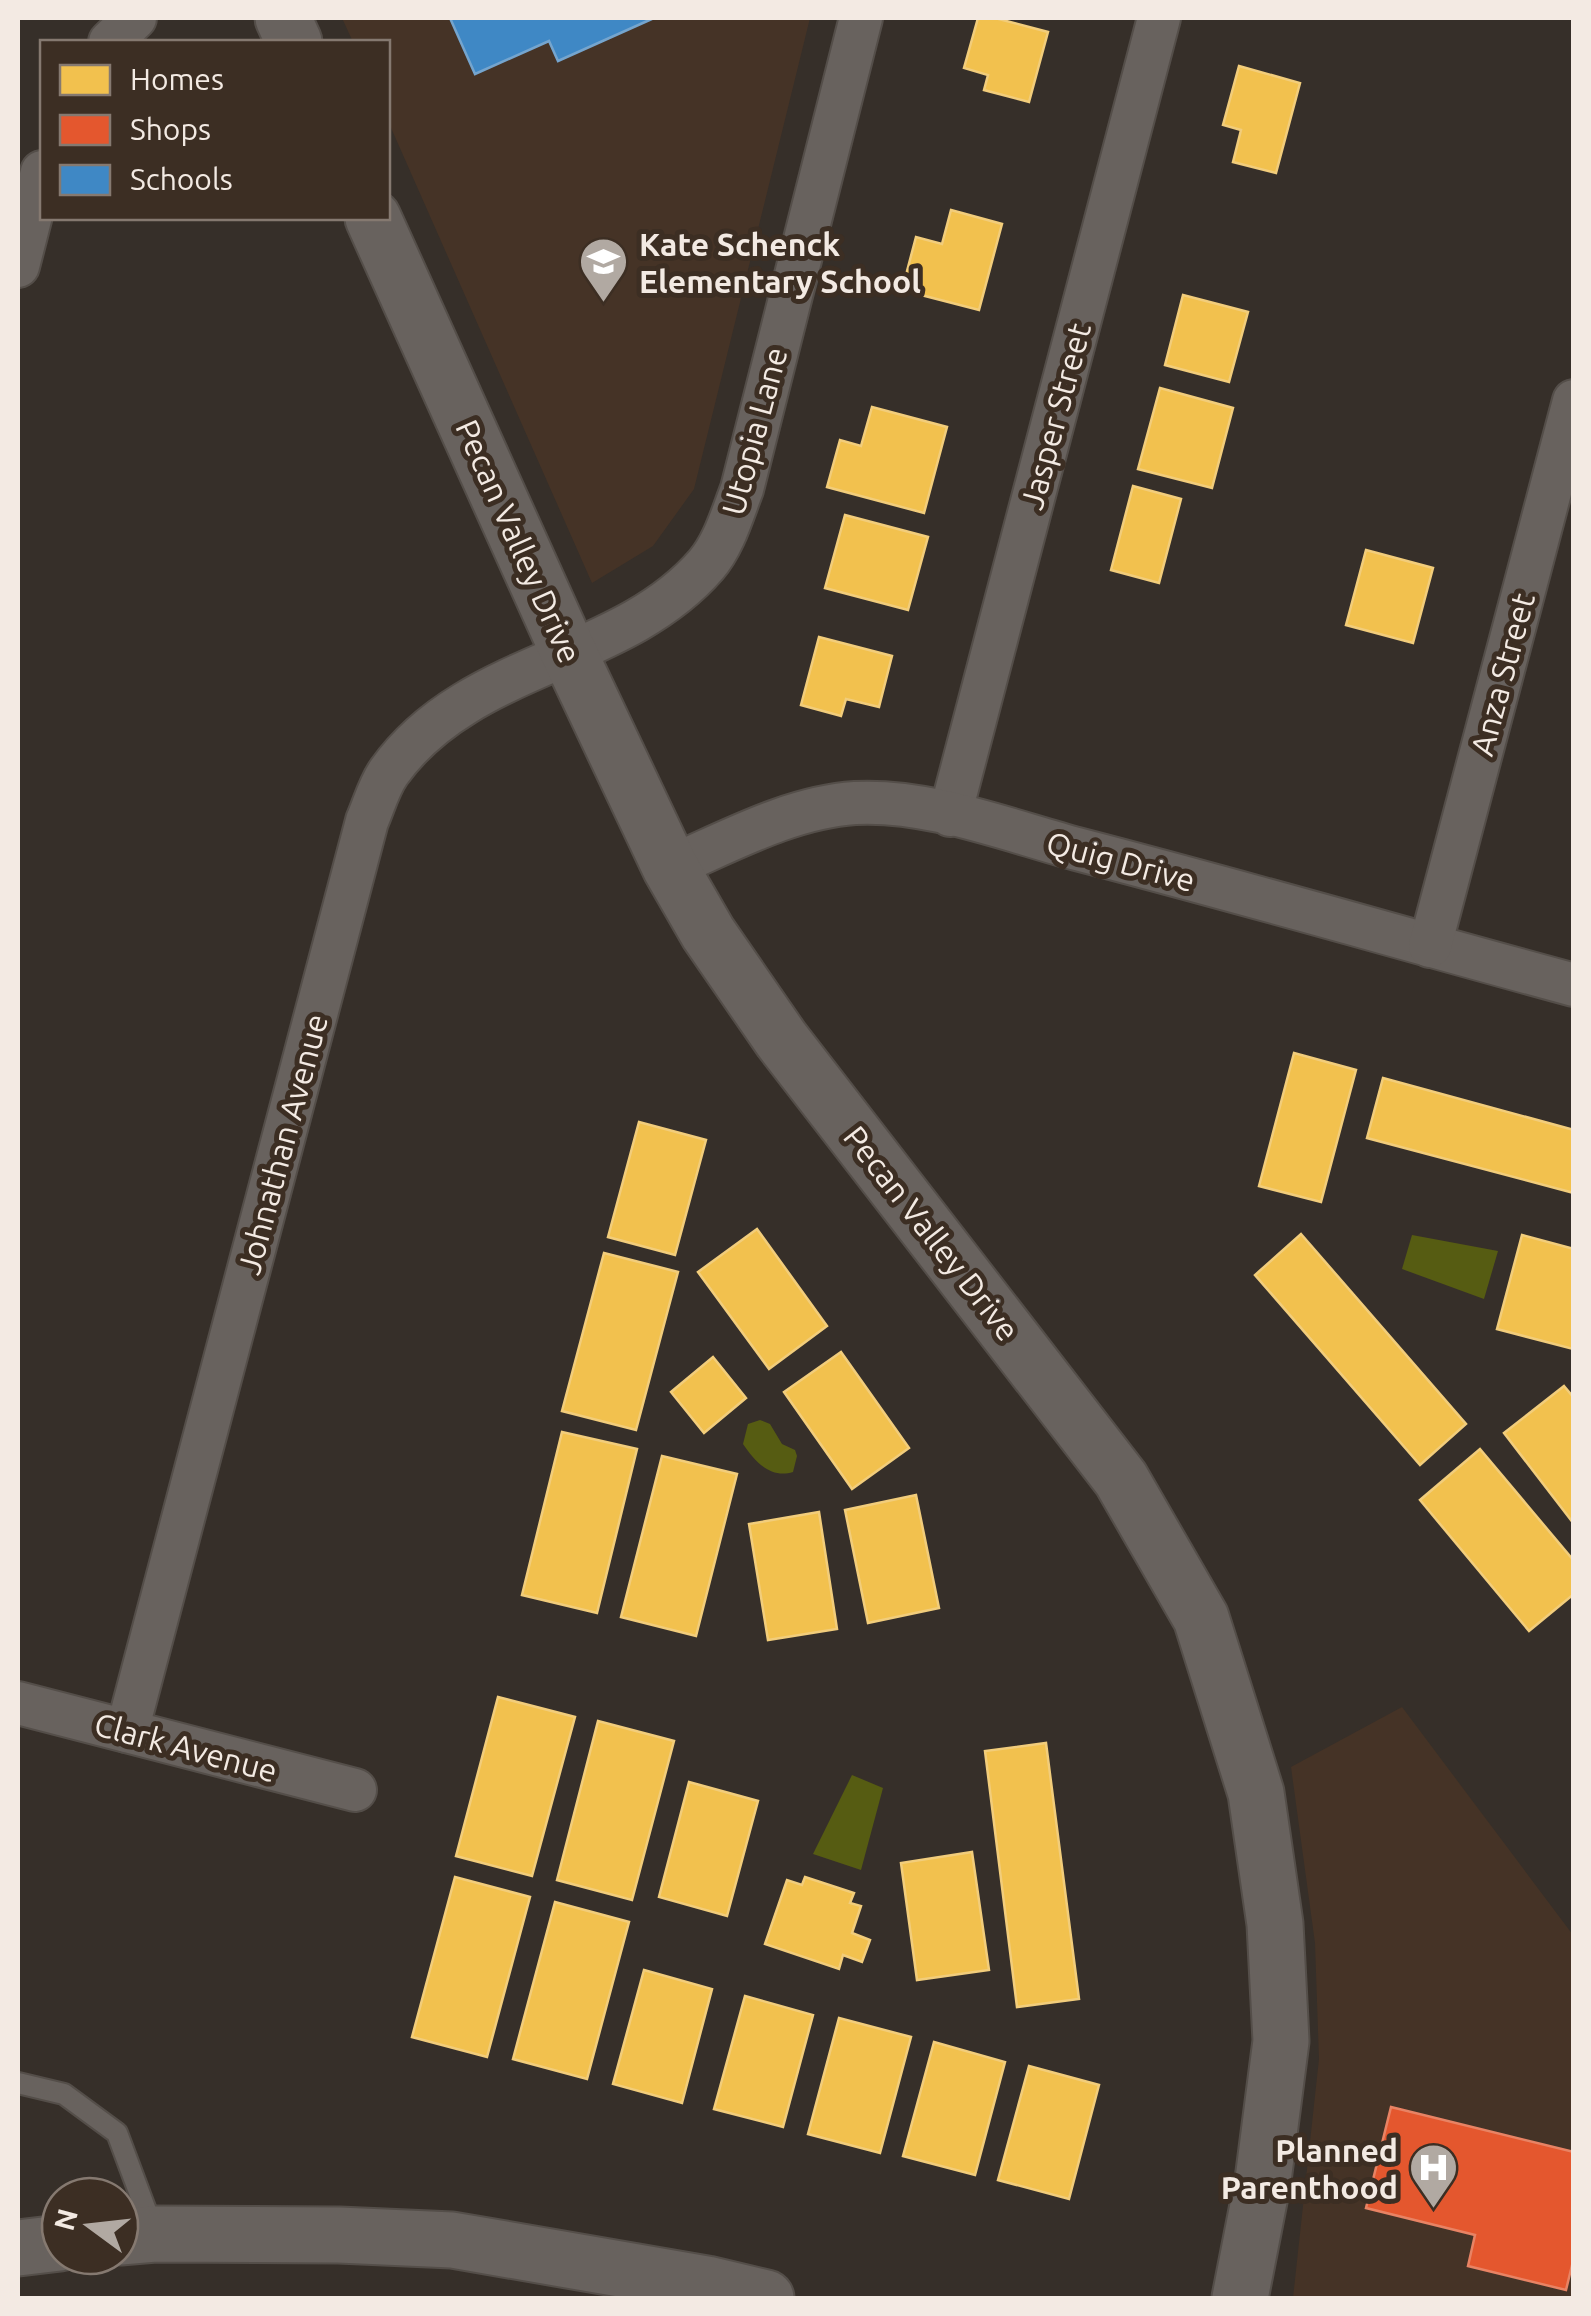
<svg xmlns="http://www.w3.org/2000/svg" width="1591" height="2316" font-family="Ubuntu,sans-serif">
  <style>
    .built { fill: #453326 }
    .water { fill: #565c12 }
    .homes { fill: #f2c14e; stroke: #f2cd7b; stroke-width: 2.5 }
    .shops { fill: #e4572e; stroke: #e88364; stroke-width: 2.5 }
    .schools { fill: #3f88c5; stroke: #75a5ce; stroke-width: 2.5 }
    .lines { fill: none; stroke-linecap: round; stroke-linejoin: round }
    .lane-casing { stroke: #544e49; stroke-width: 24 }
    .street-casing { stroke: #544e49; stroke-width: 46 }
    .secondary-casing { stroke: #544e49; stroke-width: 59 }
    .lane { stroke: #68625e; stroke-width: 20 }
    .street { stroke: #68625e; stroke-width: 42 }
    .secondary { stroke: #68625e; stroke-width: 55 }
    .labels { text-anchor: middle; dominant-baseline: central; stroke-width: 10; stroke-linejoin: round; paint-order: stroke }
    .poi-label { font-size: 32px; font-weight: bold; fill: #f3eae3; stroke: #3c2e23; text-anchor: start }
    .street-label { font-size: 32px; fill: #f3eae3; stroke: #3c2e23 }
  </style>
  <rect width="100%" height="100%" fill="#362f29"/>
  <g class="built">
    <path d="M342 18H810L694 489 653 546 592 583 388 121V42H353Z"/>
    <path d="M1402 1707 1573 1935V2298H1293L1319 2059 1315 1943 1291 1767Z"/>
  </g>
  <g class="water">
    <path d="M1412 1235 1498 1251 1484 1299 1402 1269Z"/>
    <path d="M760 1420 770 1424 782 1444 795 1450 797 1456 793 1472C771 1479 755 1462 743 1444L748 1424Z"/>
    <path d="M852 1775 883 1788 861 1870 813 1854Z"/>
  </g>
  <g class="homes">
    <path d="M978 18H995L1048 32 1029 102 984 90 988 75 964 68Z"/>
    <path d="M1239 66 1300 83 1276 173 1233 162 1241 130 1223 125Z"/>
    <path d="M951 210 1002 224 979 310 902 290 916 237 942 244Z"/>
    <path d="M1183 295 1248 312 1229 382 1165 365Z"/>
    <path d="M1160 388 1233 408 1212 488 1138 469Z"/>
    <path d="M872 407 947 427 924 513 827 487 840 440 861 446Z"/>
    <path d="M1133 486 1181 499 1159 583 1111 570Z"/>
    <path d="M845 515 928 537 908 610 825 588Z"/>
    <path d="M1366 550 1433 568 1413 643 1346 625Z"/>
    <path d="M819 637 892 656 879 707 846 699 841 716 801 705Z"/>
    <path d="M1294 1053 1356 1070 1321 1202 1259 1186Z"/>
    <path d="M1383 1078 1574 1130V1193L1367 1138Z"/>
    <path d="M639 1122 706 1140 675 1255 608 1237Z"/>
    <path d="M757 1229 827 1326 769 1369 698 1272Z"/>
    <path d="M1301 1234 1466 1424 1420 1465 1255 1275Z"/>
    <path d="M1522 1235 1574 1249 1573 1349 1497 1329Z"/>
    <path d="M604 1253 678 1272 636 1430 562 1411Z"/>
    <path d="M841 1352 909 1448 852 1489 784 1392Z"/>
    <path d="M713 1357 746 1398 704 1433 671 1392Z"/>
    <path d="M1564 1386 1574 1398V1524L1504 1433Z"/>
    <path d="M562 1432 637 1449 597 1613 522 1595Z"/>
    <path d="M1480 1449 1574 1561V1594L1529 1631 1420 1500Z"/>
    <path d="M662 1456 737 1474 696 1636 621 1617Z"/>
    <path d="M916 1495 939 1608 868 1623 845 1510Z"/>
    <path d="M819 1512 837 1629 768 1640 749 1524Z"/>
    <path d="M498 1697 575 1717 532 1876 456 1856Z"/>
    <path d="M598 1721 674 1741 632 1900 557 1880Z"/>
    <path d="M1046 1743 1079 1999 1017 2007 985 1751Z"/>
    <path d="M689 1782 758 1801 727 1916 659 1897Z"/>
    <path d="M972 1852 989 1970 917 1980 901 1863Z"/>
    <path d="M455 1877 530 1897 487 2057 412 2037Z"/>
    <path d="M805 1877 854 1893 850 1903 861 1906 852 1933 870 1940 862 1962 843 1955 839 1969 765 1944 787 1880 802 1885Z"/>
    <path d="M555 1902 629 1922 587 2079 513 2059Z"/>
    <path d="M644 1970 712 1989 682 2103 613 2084Z"/>
    <path d="M745 1996 813 2015 783 2127 714 2109Z"/>
    <path d="M839 2018 911 2037 880 2153 808 2134Z"/>
    <path d="M934 2042 1005 2062 975 2175 903 2156Z"/>
    <path d="M1029 2066 1099 2085 1069 2199 998 2180Z"/>
  </g>
  <path class="shops" d="M1391 2107 1574 2152V2257L1566 2290 1468 2266 1475 2235 1366 2208Z"/>
  <path class="schools" d="M450 18H654L558 61 549 41 475 74Z"/>
  <g class="lines">
    <defs>
      <path id="lane" d="M18 2083 64 2094 117 2133 154 2232"/>
      <g id="street">
        <path d="M110 42 135 18"/>
        <path d="M18 266 42 172"/>
        <path d="M950 815 1159 18"/>
        <path d="M670 867C728 842 791 807 855 803 928 799 1007 830 1077 849 1243 892 1408 940 1574 985"/>
        <path d="M1430 946 1574 401"/>
        <path d="M18 1703 355 1790"/>
        <path d="M127 1731 367 821C374 805 379 786 389 772 468 661 621 663 706 565 724 544 732 515 742 489L861 18"/>
      </g>
      <g id="secondary">
        <path d="M283 18 294 42"/>
        <path d="M373 218 568 651 670 867 708 933 781 1039 1121 1479 1201 1618 1256 1793 1275 1924 1281 2041 1263 2180 1240 2298"/>
        <path d="M120 2237 155 2234 339 2235 452 2240 707 2284 766 2298"/>
        <path d="M18 2248 60 2243"/>
      </g>
    </defs>
    <use href="#lane" class="lane-casing"/>
    <use href="#street" class="street-casing"/>
    <use href="#secondary" class="secondary-casing"/>
    <use href="#lane" class="lane"/>
    <use href="#street" class="street"/>
    <use href="#secondary" class="secondary"/>
  </g>
  <defs>
    <symbol id="school-pin" viewBox="-11 -11 22 30"><path d="M0 17L-7.5 6A9.5 9.5 0 1 1 7.5 6Z" fill="#b1a9a2" stroke="#3c2e23"/><path d="M0-5L7-2L0 1L-7-2ZM-4 1L0 2.5L4 1V4Q0 6-4 4Z" fill="#fff"/></symbol>
    <symbol id="hospital-pin" viewBox="-11 -11 22 30"><path d="M0 17L-7.5 6A9.5 9.5 0 1 1 7.5 6Z" fill="#b1a9a2" stroke="#3c2e23"/><path d="M-5-5h3v3.5h4V-5h3V5h-3V1.5h-4V5h-3Z" fill="#fff"/></symbol>
  </defs>
  <g fill-rule="evenodd">
    <use href="#school-pin" x="576" y="234" width="55" height="75"/>
    <use href="#hospital-pin" x="1406" y="2140" width="55" height="75"/>
  </g>
  <g class="labels">
    <g class="poi-label">
      <text x="639" y="244">Kate Schenck<tspan x="639" dy="37">Elementary School</tspan></text>
      <text x="1398" y="2150" text-anchor="end">Planned<tspan x="1398" dy="37">Parenthood</tspan></text>
    </g>
    <g class="street-label">
      <text transform="translate(1055 416) rotate(-75)">Jasper Street</text>
      <text transform="translate(754 431) rotate(-75)">Utopia Lane</text>
      <text transform="translate(519 541) rotate(66)">Pecan Valley Drive</text>
      <text transform="translate(1502 674) rotate(-75)">Anza Street</text>
      <text transform="translate(1121 861) rotate(15)">Quig Drive</text>
      <text transform="translate(282 1144) rotate(-75)">Johnathan Avenue</text>
      <text transform="translate(932 1233) rotate(52)">Pecan Valley Drive</text>
      <text transform="translate(186 1747) rotate(15)">Clark Avenue</text>
    </g>
  </g>
  <rect width="1591" height="2316" fill="none" stroke="#f3eae3" stroke-width="40"/>
  <rect x="40" y="40" width="350" height="180" fill="#3c2e23" stroke="#857970" stroke-width="2.5"/>
  <rect x="60" y="65" width="50" height="30" fill="#f2c14e" stroke="#857970" stroke-width="2.5"/>
  <text x="130" y="90" font-size="30" fill="#f3eae3">Homes</text>
  <rect x="60" y="115" width="50" height="30" fill="#e4572e" stroke="#857970" stroke-width="2.5"/>
  <text x="130" y="140" font-size="30" fill="#f3eae3">Shops</text>
  <rect x="60" y="165" width="50" height="30" fill="#3f88c5" stroke="#857970" stroke-width="2.5"/>
  <text x="130" y="190" font-size="30" fill="#f3eae3">Schools</text>
  <g transform="translate(90 2226) rotate(285)"><circle r="48" fill="#3c2e23" stroke="#857970" stroke-width="2.5"/>
  <path d="M0-8L18 38L0 25L-18 38Z" fill="#b1a9a2"/>
  <text y="-15" font-size="28" font-weight="bold" text-anchor="middle" fill="#f3eae3">N</text>
  </g>
</svg>
